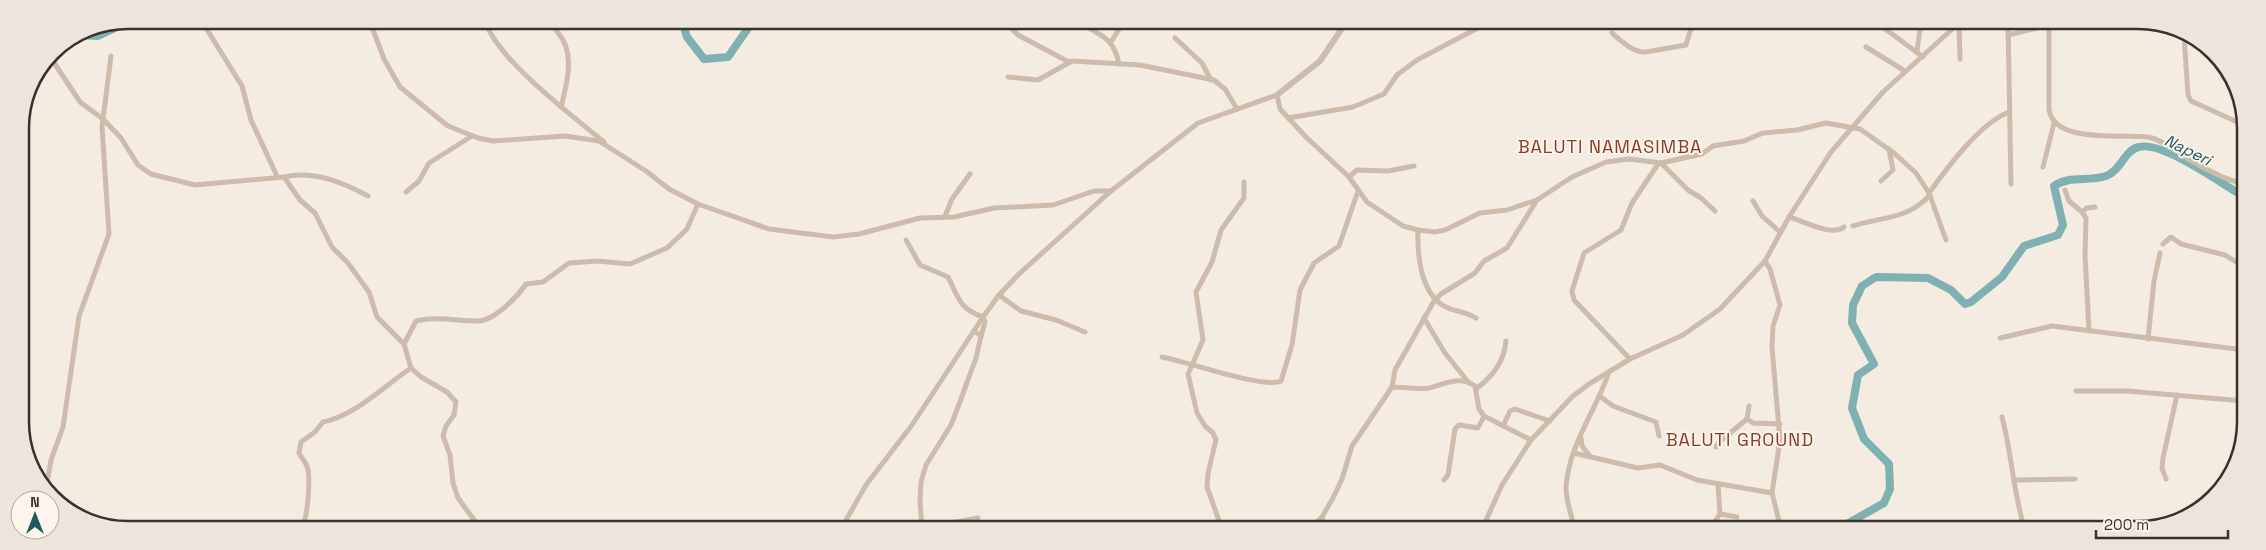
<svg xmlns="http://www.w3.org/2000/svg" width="2266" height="550" font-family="'Space Grotesk',sans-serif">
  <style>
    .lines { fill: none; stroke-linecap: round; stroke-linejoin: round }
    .river { stroke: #7fb0b2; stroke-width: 8 }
    .minor { stroke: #cdbbac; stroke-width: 5 }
    .tertiary { stroke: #cdbbac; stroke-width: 6 }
    .labels { text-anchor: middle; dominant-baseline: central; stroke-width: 4; stroke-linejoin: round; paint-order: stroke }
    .water-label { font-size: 16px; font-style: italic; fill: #1f5a5e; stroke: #fbf5ee }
    .quarter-label { font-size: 18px; letter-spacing: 1px; fill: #8c3b22; stroke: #fbf5ee }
    .rim { fill: none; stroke: #3b302b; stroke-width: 2.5 }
  </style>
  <rect width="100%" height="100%" fill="#f4ebe1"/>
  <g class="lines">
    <g class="river">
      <path d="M682 21 687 37 704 59 728 57 753 21"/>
      <path d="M77 35 98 36 132 20"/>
      <path d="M1838 529 1884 503 1890 489 1889 464 1864 439 1852 408 1858 375 1874 364 1852 323 1853 305 1862 286 1876 277 1928 278 1951 290 1965 304 1971 302 2002 277 2024 246 2058 235 2063 225 2054 186C2069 175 2088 182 2106 176 2121 171 2124 150 2139 147 2162 141 2218 181 2238 193L2244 194"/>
    </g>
    <g class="minor">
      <path d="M201 20 242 86 251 120 277 176"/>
      <path d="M367 20 372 27 384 59 400 87 448 126 478 138 493 141 565 136 599 141 646 171 669 189 698 204 769 229 833 237 859 234 920 218 954 217 994 208 1053 205 1094 191H1111"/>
      <path d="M485 20C495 58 573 116 604 142"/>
      <path d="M548 20C553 27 559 33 563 40 574 59 566 87 561 107"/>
      <path d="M1004 21 1018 35 1069 62"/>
      <path d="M1078 21C1099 36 1113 35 1119 64"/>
      <path d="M2008 22 2011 184"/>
      <path d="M2049 22V109C2053 144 2122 134 2148 137 2161 139 2173 150 2185 157 2202 167 2224 180 2244 184"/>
      <path d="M1959 23 1960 59"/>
      <path d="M1884 28 1923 57"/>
      <path d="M1612 33C1621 41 1634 53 1646 52L1686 45 1693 22"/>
      <path d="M2008 35 2049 25"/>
      <path d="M2184 35 2188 95 2191 101 2244 125"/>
      <path d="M1175 38 1202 63 1211 80"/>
      <path d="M1111 42 1124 21"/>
      <path d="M1866 47 1905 71"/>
      <path d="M1917 51 1921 22"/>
      <path d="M49 55 80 102 103 119 121 138 138 165 151 174 195 185 284 177 300 200 315 213 332 247 348 263 369 292 377 317 404 344 411 368 421 377 447 392 456 402 454 415 446 426 443 436 450 455 453 483 458 498 480 528"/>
      <path d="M1008 77 1038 80 1072 61 1140 65 1214 80 1225 89 1237 109"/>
      <path d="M1288 118 1353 107 1384 94 1397 75 1417 60 1491 21"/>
      <path d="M1661 163 1688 190 1701 198 1715 211"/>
      <path d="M2043 167 2054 123"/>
      <path d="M284 177C313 170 342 182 368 196"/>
      <path d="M1349 177 1357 170 1388 171 1414 166"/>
      <path d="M1881 181 1893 170 1889 149"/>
      <path d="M2065 190 2069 201 2082 212 2086 218 2085 255 2089 331"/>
      <path d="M406 192 419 181 429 163 472 136"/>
      <path d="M1929 193C1947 168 1980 123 2009 112"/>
      <path d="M1753 201 1762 216 1780 232"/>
      <path d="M2082 212 2087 208 2095 207"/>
      <path d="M945 216 952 199 970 174"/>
      <path d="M1789 217C1804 221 1831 237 1844 227"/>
      <path d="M1853 226C1884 216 1907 220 1930 195"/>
      <path d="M1418 230C1417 256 1421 295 1446 307 1456 312 1467 312 1476 318"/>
      <path d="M906 240 920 265 948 277C959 298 958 308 983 317L985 322 981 336"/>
      <path d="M2163 244 2171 237 2181 244 2225 255 2244 267"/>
      <path d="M1765 261 1770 269 1780 305 1773 326 1772 347 1780 440 1772 493 1781 529"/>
      <path d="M999 295 1021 311 1056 320 1085 332"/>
      <path d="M1424 318 1445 353 1469 383"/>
      <path d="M2000 338 2052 326 2244 350"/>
      <path d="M2148 339 2154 281 2160 253"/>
      <path d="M404 344 416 321C437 316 458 321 478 321 494 321 518 296 526 284L543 282 569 263 598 261 630 264 667 248 687 229 698 204"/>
      <path d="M1162 357C1185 361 1263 389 1281 381L1292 345 1300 290 1314 263 1339 246 1358 191"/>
      <path d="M1630 359 1574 300 1572 291 1584 253 1621 230 1632 203 1658 164"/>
      <path d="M1392 387 1395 370 1434 301 1441 294 1475 273 1484 261 1507 248 1537 200"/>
      <path d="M1476 389C1493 376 1504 362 1506 341"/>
      <path d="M2076 391H2127L2244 401"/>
      <path d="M1601 397 1613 406 1656 422 1659 436"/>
      <path d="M2002 417C2012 454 2013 493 2025 530"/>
      <path d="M1747 419 1753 423 1780 424"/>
      <path d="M1747 419 1749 406"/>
      <path d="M1503 426 1510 411 1515 409 1550 421"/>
      <path d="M1581 438 1582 446 1590 456"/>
      <path d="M1716 447 1719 442 1747 419"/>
      <path d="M1574 453 1638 468 1660 465 1697 480 1772 493"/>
      <path d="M2166 479 2162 468 2163 458 2177 395"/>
      <path d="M1444 480 1448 475 1455 429 1459 425 1478 428 1484 416"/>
      <path d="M2015 480 2075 479"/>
      <path d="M46 489 51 460 63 427 79 316 109 234 102 127 111 56"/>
      <path d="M1720 514 1737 517"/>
      <path d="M1322 517 1325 529"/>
      <path d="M301 528C308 521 310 480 308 470 307 463 302 459 299 453L301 442 315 432 323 422C356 415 384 386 411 368"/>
      <path d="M841 529 866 485 912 425 983 317 999 295 1019 274 1111 191 1198 123 1277 95 1280 109 1306 137 1349 177 1367 202 1403 226 1418 230 1435 232 1445 230 1480 213 1507 210 1537 200 1572 177 1606 162 1629 159 1661 163 1702 154 1713 146 1744 141 1763 133 1797 130 1826 123 1860 129 1894 153 1916 173 1929 193 1946 240"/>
      <path d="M922 529 920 500 921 482 926 465 951 425 958 407 976 358 981 336 974 331"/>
      <path d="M940 529 951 523 978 518"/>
      <path d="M1222 529 1207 487 1208 473 1216 440 1213 433 1205 426 1197 413 1188 374 1203 340 1196 292 1212 262 1221 230 1244 198V182"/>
      <path d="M1310 529 1322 517 1333 498 1342 479 1352 446 1392 387C1404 387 1417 390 1429 388 1445 384 1460 375 1475 386L1479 409 1484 416 1531 440"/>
      <path d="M1482 529 1502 485 1531 440 1573 396 1589 384 1630 359 1683 335 1720 309 1765 261 1789 217 1831 152 1883 92 1960 22"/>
      <path d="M1574 529C1572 515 1566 502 1566 488 1568 446 1596 411 1609 372"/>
      <path d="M1710 529 1720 514 1718 484"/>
    </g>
    <path class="tertiary" d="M1277 95 1320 61 1347 21"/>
  </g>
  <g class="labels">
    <g class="water-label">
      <text transform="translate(2188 150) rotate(26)">Naperi</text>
    </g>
    <g class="quarter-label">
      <text x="1610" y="146">BALUTI NAMASIMBA</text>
      <text x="1740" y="439">BALUTI GROUND</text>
    </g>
  </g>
  <path d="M0 0H2266V550H0ZM128 29H2138A99 99 0 0 1 2237 128V422A99 99 0 0 1 2138 521H128A99 99 0 0 1 29 422V128A99 99 0 0 1 128 29Z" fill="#ece5de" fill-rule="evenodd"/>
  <path class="rim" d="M128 29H2138A99 99 0 0 1 2237 128V422A99 99 0 0 1 2138 521H128A99 99 0 0 1 29 422V128A99 99 0 0 1 128 29Z"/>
  <g transform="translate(35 515)"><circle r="24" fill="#fbf5ee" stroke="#aea6a0"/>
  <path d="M0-4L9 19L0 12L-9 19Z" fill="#1f5a5e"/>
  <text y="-8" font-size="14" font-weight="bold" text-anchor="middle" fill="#3b302b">N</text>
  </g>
  <path d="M2096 530v8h132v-8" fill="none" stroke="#3b302b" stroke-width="2.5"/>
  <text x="2104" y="530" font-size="15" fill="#3b302b" stroke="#fbf5ee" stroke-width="4" paint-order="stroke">200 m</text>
</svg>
